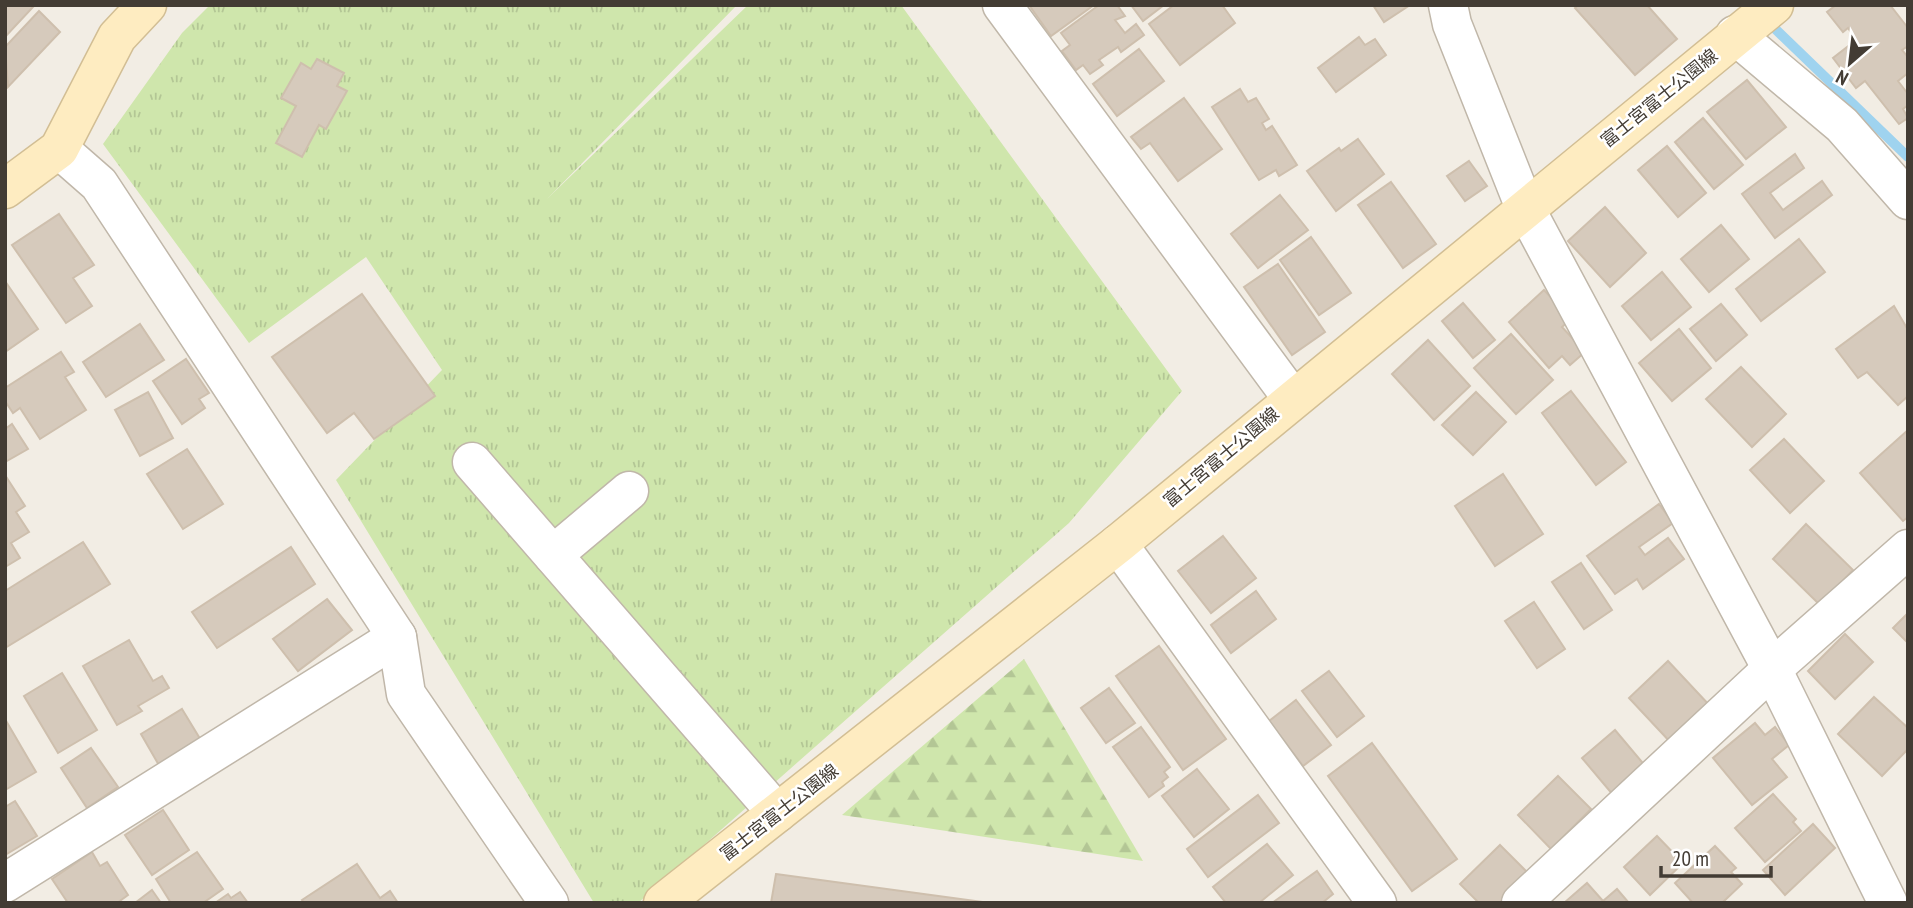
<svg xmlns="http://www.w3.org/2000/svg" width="1913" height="908" font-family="'PT Sans Narrow','Noto Sans JP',sans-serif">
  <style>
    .forest { fill: url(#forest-firs) }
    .park { fill: url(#park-tufts) }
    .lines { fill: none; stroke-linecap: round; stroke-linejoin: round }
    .stream { stroke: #9fd3ef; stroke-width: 10 }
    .building { fill: #d6cabc; stroke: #cebfad; stroke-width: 2 }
    .street-casing { stroke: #c0b7a9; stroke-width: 41 }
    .secondary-casing { stroke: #d2be94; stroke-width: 41 }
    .street { stroke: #fff; stroke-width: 38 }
    .secondary { stroke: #feecc1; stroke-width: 38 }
    .labels { text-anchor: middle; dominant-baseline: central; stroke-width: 5; stroke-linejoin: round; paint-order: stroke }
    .street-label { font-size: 18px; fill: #433c34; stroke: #fff }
  </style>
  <defs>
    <pattern id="forest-firs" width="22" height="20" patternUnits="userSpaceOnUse" patternTransform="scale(1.75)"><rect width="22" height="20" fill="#cfe6ac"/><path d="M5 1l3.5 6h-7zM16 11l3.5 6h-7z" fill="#b3c695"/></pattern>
    <pattern id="park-tufts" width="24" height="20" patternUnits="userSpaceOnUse" patternTransform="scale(1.75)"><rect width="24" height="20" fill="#cfe6ac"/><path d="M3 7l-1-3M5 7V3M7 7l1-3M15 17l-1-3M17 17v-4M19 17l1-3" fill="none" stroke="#b3c695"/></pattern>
  </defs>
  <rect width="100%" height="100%" fill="#f2ede4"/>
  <path class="forest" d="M1024 659 1143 861 842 815Z"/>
  <path class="park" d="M210 5H737L547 199 748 5H901L1182 391 1069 523 638 903H594L336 480 442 370 366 257 249 343 103 144 182 33Z"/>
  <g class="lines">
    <path class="stream" d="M1766 20 1908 157"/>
  </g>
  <g class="building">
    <path d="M5 5 34 6 5 37Z"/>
    <path d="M1029 5H1094L1051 36Z"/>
    <path d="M1099 5H1117L1125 16 1115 20 1125 33 1136 24 1144 35 1121 52 1118 47 1099 60 1103 65 1090 74 1083 65 1076 70 1062 51 1070 45 1061 33Z"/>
    <path d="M1131 5H1164L1143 21Z"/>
    <path d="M1174 5H1222L1235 23 1180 65 1149 24Z"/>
    <path d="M1373 5H1410L1384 22Z"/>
    <path d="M1578 5H1647L1677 39 1635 75 1575 8Z"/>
    <path d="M1836 5H1890L1908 28V46L1902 50 1908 57V73L1898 81 1908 94V105L1903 109 1908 118 1899 124 1865 81 1856 88 1833 58 1856 40 1848 28 1843 32 1827 12Z"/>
    <path d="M39 11 60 32 8 87 5 47Z"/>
    <path d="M1359 37 1365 45 1375 39 1386 55 1336 92 1318 68Z"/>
    <path d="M1139 49 1164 81 1117 116 1093 84Z"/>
    <path d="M317 59 344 73 337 86 347 91 326 129 319 125 302 157 276 143 296 106 281 98 301 63 311 69Z"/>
    <path d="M1747 80 1786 127 1746 159 1707 112Z"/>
    <path d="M1240 89 1248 102 1256 98 1269 119 1262 123 1266 130 1272 126 1297 165 1279 176 1276 170 1259 180 1212 107Z"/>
    <path d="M1184 98 1222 149 1178 181 1150 143 1141 149 1131 137Z"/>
    <path d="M1703 118 1743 165 1714 189 1675 142Z"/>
    <path d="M1358 139 1384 174 1336 211 1307 171 1339 148 1341 151Z"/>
    <path d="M1667 146 1706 193 1678 217 1638 170Z"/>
    <path d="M1795 154 1804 168 1770 193 1783 210 1822 181 1832 195 1775 238 1742 194Z"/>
    <path d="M1469 161 1487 186 1465 201 1447 176Z"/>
    <path d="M1391 182 1436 244 1403 268 1358 205Z"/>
    <path d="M1280 195 1308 230 1258 268 1231 234Z"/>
    <path d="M1605 207 1646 253 1610 287 1568 241Z"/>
    <path d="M59 214 94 265 73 278 92 306 66 323 12 245Z"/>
    <path d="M1721 225 1749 259 1709 292 1681 259Z"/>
    <path d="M1311 237 1351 293 1319 315 1280 260Z"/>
    <path d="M1799 239 1825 272 1761 321 1736 289Z"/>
    <path d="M1278 264 1325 332 1292 355 1244 287Z"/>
    <path d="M1662 272 1691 307 1651 340 1622 306Z"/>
    <path d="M5 281 38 329 5 352Z"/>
    <path d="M1544 290 1571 319 1562 327 1585 352 1570 365 1562 356 1549 368 1509 322Z"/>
    <path d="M362 294 435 396 374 439 354 413 327 433 272 357Z"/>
    <path d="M1463 303 1495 340 1473 358 1442 321Z"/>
    <path d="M1721 304 1747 335 1716 361 1690 329Z"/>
    <path d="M1894 306 1908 330V396L1898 405 1867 372 1858 378 1836 349Z"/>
    <path d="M140 324 164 360 106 397 83 362Z"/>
    <path d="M1679 329 1711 368 1672 401 1639 363Z"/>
    <path d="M1511 334 1553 380 1516 414 1474 368Z"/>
    <path d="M1428 340 1470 386 1434 420 1392 374Z"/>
    <path d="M61 352 74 372 65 377 86 410 40 439 20 408 13 413 5 401V388Z"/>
    <path d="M186 359 209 393 199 399 205 408 182 424 153 381Z"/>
    <path d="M1741 367 1786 414 1752 447 1706 399Z"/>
    <path d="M1571 391 1626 462 1596 485 1542 413Z"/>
    <path d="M148 392 173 438 140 456 115 410Z"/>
    <path d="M1476 392 1506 422 1473 455 1442 425Z"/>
    <path d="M12 424 28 449 5 462V429Z"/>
    <path d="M1908 430V517L1903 521 1860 473Z"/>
    <path d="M1784 439 1824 481 1790 513 1750 470Z"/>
    <path d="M187 449 223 504 183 529 147 474Z"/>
    <path d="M1503 474 1543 534 1495 566 1455 506Z"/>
    <path d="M5 475 25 506 16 512 29 532 11 543 20 558 5 567Z"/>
    <path d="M1659 504 1673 523 1639 547 1645 555 1668 538 1684 559 1643 589 1637 579 1615 594 1587 556Z"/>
    <path d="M1806 524 1853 570 1820 605 1773 559Z"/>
    <path d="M1223 536 1256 578 1211 613 1178 571Z"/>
    <path d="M83 542 110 584 5 648V591Z"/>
    <path d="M291 547 315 584 217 648 192 612Z"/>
    <path d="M1581 563 1612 610 1584 629 1552 582Z"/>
    <path d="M1256 591 1276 619 1231 653 1211 625Z"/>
    <path d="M327 599 352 630 298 671 273 639Z"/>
    <path d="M1534 602 1565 649 1537 668 1505 621Z"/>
    <path d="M1908 613V643L1893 628Z"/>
    <path d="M1845 634 1873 662 1835 699 1808 671Z"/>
    <path d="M129 640 153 681 162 676 169 688 138 706 142 711 117 725 83 666Z"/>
    <path d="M1159 646 1226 739 1183 770 1116 676Z"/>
    <path d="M1668 661 1712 708 1673 745 1629 698Z"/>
    <path d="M1329 671 1364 716 1337 737 1302 691Z"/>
    <path d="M62 673 97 730 58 753 24 696Z"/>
    <path d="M1109 688 1135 723 1106 743 1081 708Z"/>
    <path d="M1874 697 1908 728V749L1882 776 1838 734Z"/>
    <path d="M1296 700 1331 745 1303 766 1269 721Z"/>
    <path d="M182 709 202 742 160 767 141 734Z"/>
    <path d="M5 719 36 772 5 790Z"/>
    <path d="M1755 723 1765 735 1775 727 1789 745 1772 759 1787 777 1752 805 1713 758Z"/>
    <path d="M1141 727 1170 767 1164 772 1168 777 1162 782 1164 786 1149 797 1113 747Z"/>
    <path d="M1615 730 1647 768 1614 796 1582 758Z"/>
    <path d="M1372 743 1457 859 1412 891 1328 776Z"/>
    <path d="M91 748 118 787 87 808 61 768Z"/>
    <path d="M1197 769 1229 809 1194 837 1162 796Z"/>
    <path d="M1558 776 1591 809 1551 849 1518 815Z"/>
    <path d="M1773 794 1796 819 1793 822 1801 831 1765 862 1735 828Z"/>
    <path d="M1258 795 1279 823 1208 877 1187 849Z"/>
    <path d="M15 801 37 836 5 855V807Z"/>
    <path d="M163 810 189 850 152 875 125 835Z"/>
    <path d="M1813 824 1835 848 1785 895 1763 870Z"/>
    <path d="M1657 836 1683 863 1650 895 1624 867Z"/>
    <path d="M1267 844 1293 875 1259 903H1226L1213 887Z"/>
    <path d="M1500 845 1533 878 1508 903H1479L1460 884Z"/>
    <path d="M1715 846 1736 868 1731 872 1742 884 1722 903H1693L1675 883Z"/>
    <path d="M92 852 100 866 107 862 128 895 117 903H68L52 879Z"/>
    <path d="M197 852 223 889 203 903H171L156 879Z"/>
    <path d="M357 864 380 898 390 891 398 903H304L302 900Z"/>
    <path d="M1317 871 1333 894 1322 903H1272Z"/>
    <path d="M776 874 990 903H771Z"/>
    <path d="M1587 883 1603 901 1617 889 1629 903H1564Z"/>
    <path d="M152 890 161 903H135Z"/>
    <path d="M240 892 248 903H215L228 894 231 898Z"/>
  </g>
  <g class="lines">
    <defs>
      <g id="street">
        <path d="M1002 5 1292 398"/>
        <path d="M1448 5 1452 24 1525 208 1772 669 1888 903"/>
        <path d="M1735 35 1842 125 1908 200"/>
        <path d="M59 149 99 184 397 637 406 694 549 903"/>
        <path d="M472 462 777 813"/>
        <path d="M1118 544 1377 903"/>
        <path d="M553 555 629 491"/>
        <path d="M5 883 397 637"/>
        <path d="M1521 903 1772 669 1908 549"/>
      </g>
      <g id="secondary">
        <path d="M5 189 59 149 117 37 147 5"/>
        <path d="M663 903 1118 544 1774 5"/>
      </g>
    </defs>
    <use href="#street" class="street-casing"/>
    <use href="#secondary" class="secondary-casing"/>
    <use href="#street" class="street"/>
    <use href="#secondary" class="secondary"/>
  </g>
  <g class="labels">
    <g class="street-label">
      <text transform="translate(1659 98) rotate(-39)">富士宮富士公園線</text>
      <text transform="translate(1221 457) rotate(-40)">富士宮富士公園線</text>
      <text transform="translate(779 812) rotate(-38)">富士宮富士公園線</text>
    </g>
  </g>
  <rect width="1913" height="908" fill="none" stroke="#433c34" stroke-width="14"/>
  <g transform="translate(1850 63) rotate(208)" stroke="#ffffff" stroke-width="5" paint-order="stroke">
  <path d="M0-5L12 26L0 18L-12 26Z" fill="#433c34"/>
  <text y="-10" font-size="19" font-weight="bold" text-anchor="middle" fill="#433c34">N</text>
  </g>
  <path d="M1661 866v10h110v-10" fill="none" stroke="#433c34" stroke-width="3.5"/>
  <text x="1672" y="866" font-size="21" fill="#433c34" stroke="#ffffff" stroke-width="5" paint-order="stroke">20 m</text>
</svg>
